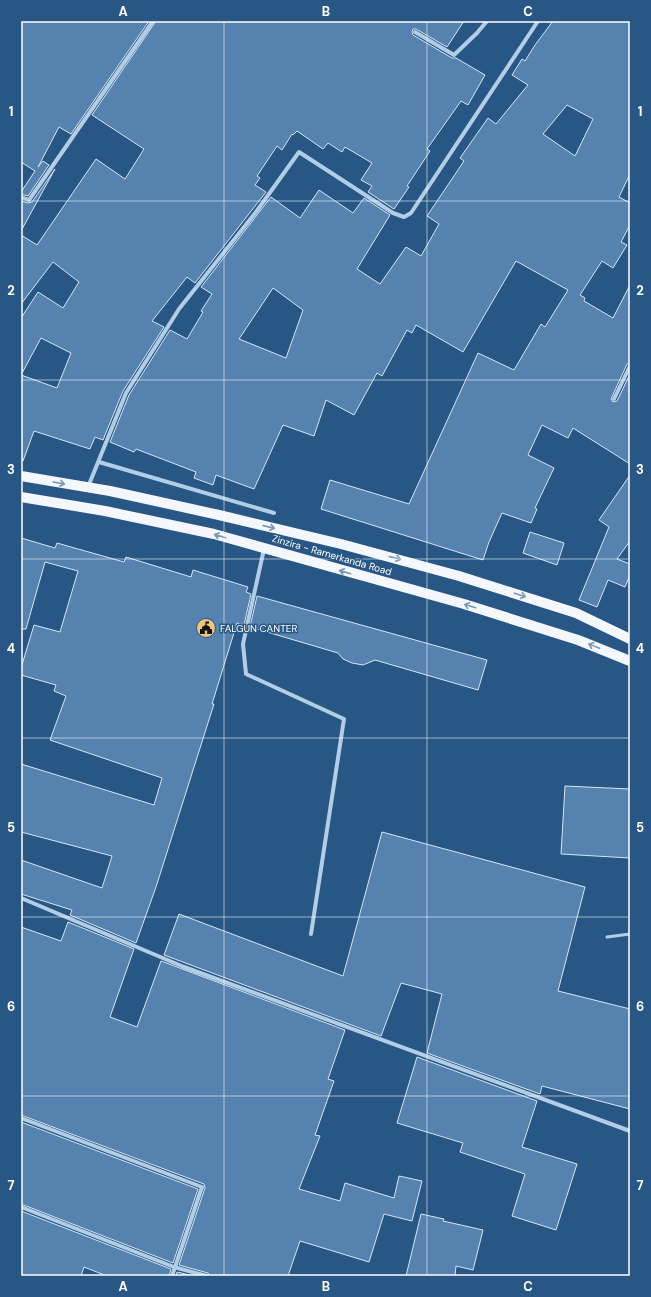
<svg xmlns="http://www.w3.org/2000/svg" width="651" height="1297" font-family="'DM Sans',sans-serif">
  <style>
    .building { fill: #5582ae; stroke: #d6e6f6; fill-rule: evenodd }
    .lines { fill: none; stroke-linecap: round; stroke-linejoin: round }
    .service { stroke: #b2cee7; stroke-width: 3 }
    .minor { stroke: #b2cee7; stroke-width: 4 }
    .primary { stroke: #f4f8fe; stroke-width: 10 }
    .oneway { stroke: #7a97b5 }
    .grid { fill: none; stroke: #fff; stroke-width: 1; stroke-opacity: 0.55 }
    .labels { text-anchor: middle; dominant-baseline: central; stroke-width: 3; stroke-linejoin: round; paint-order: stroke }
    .street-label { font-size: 10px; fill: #fff; stroke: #285785 }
    .poi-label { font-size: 10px; fill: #fff; stroke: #285785; text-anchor: start }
    .neatline { fill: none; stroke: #fff; stroke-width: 1.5 }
    .grid-label { font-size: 13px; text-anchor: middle; font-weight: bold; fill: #fff }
  </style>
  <rect width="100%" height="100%" fill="#285785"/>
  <g class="building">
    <path d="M21 21H149L71 134 59 127 38 167 43 161 49 165 28 196 21 194V192L35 171 21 162Z"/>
    <path d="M156 21H464L447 47 416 29H413L412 32 413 35 452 58H456L485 75 468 105 461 101 427 149 430 151 407 186 409 187 394 209 368 192 372 186 361 180 372 163 345 147 342 152 328 143 323 149 297 131 293 135 292 134 282 150 277 146 257 176 260 178 255 185 266 192 195 283 187 277 152 321 164 327 123 391 103 440 95 437 90 449 34 431 23 461 21 460V375L57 388 71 353 41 338 21 375V318L38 292 63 308 79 282 53 262 21 304V235L37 245 96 159 125 179 144 149 92 115Z"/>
    <path d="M553 21H630V174L619 197 630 203V225L621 242 627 245 613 268 602 261 580 295 585 298 584 301 613 318 630 285V363L627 364 611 399 613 402 617 401 630 374V464L573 428 568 438 542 425 528 455 554 468 535 508 537 509 531 523 502 513 489 542 483 560 321 509 330 480 409 504 478 353 514 370 541 324 545 327 568 290 516 261 463 352 416 325 412 333 407 330 382 376 377 373 354 415 326 400 314 436 283 425 254 489 216 475 213 485 194 478 196 472 136 449 134 452 110 442 129 395 170 330 187 339 203 312 201 311 212 294 201 287 271 197 300 218 319 190 353 213 364 198 390 215 357 269 380 284 406 247 421 256 439 224 427 216 464 161 460 158 488 118 496 124 528 85 512 75 522 59 525 61 535 45ZM567 105 593 119 575 156 543 134ZM273 288 303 310 286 358 239 339Z"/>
    <path d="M55 169 21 231V201L28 203 32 202Z"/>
    <path d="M630 475V541L617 559 630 564V575L625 587 608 580 597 607 579 600 609 527 599 520Z"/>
    <path d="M530 532 564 543 557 565 523 553Z"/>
    <path d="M21 538 55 548 57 543 124 562 126 557 191 577 193 570 248 587 246 592 251 594 244 625 237 623 212 704H214L156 887 136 943 70 915 72 910 21 894V860L102 888 112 856 21 832V764L154 805 162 778 50 740 66 696 54 691 56 685 21 675V668L34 625 60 632 78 571 45 562 26 629H21Z"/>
    <path d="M257 596 487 660 478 690 375 660 363 665 352 663 343 659 338 653 250 627Z"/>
    <path d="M565 786 630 789V858L561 854Z"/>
    <path d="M382 832 585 887 558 991 630 1009V1109L542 1086 540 1094 427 1053 442 994 401 983 381 1036 164 955 179 914 343 976Z"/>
    <path d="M68 922 134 949 110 1017 137 1027 161 961 345 1030 328 1079 334 1081 315 1135 320 1136 299 1189 340 1201 345 1183 394 1198 399 1176 422 1181 412 1221 384 1214 369 1262 300 1241 288 1276H210L208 1273 179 1265 205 1188 204 1184 21 1115V927L61 941Z"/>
    <path d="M417 1057 537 1101 522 1147 577 1164 556 1230 512 1216 525 1174 460 1152 463 1143 397 1123Z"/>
    <path d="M21 1122 198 1189 173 1263 21 1204Z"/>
    <path d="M21 1211 171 1269 169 1276H107L84 1267 81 1276H21Z"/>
    <path d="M421 1214 444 1219 443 1221 483 1230 473 1270 456 1266 455 1276H406Z"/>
    <path d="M177 1272 194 1276H176Z"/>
  </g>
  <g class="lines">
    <path class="service" d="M607 937 630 934"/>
    <g class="minor">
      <path d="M415 32 454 55 477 33 487 21"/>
      <path d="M21 197 29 200 153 21"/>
      <path d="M614 399 630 366"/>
      <path d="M99 462 274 513"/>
      <path d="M88 487 126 393 179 309 256 212 299 152 393 213 404 217 411 213 538 21"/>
      <path d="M264 549 243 644 246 674 344 719 311 934"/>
      <path d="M21 898 184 967 630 1131"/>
      <path d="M21 1118 202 1187 172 1276"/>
      <path d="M21 1207 174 1267 207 1276"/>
    </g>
    <g class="primary">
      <path d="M21 476 110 491 219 515 341 544 459 576 576 613 630 639"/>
      <path d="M21 497 105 511 214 534 464 604 578 640 630 661"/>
    </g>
  </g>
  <defs><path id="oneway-shaft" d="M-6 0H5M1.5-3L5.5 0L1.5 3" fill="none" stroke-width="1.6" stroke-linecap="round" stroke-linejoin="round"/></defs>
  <g class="oneway">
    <use href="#oneway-shaft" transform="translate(59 483) rotate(10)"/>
    <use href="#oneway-shaft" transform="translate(269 527) rotate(13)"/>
    <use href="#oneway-shaft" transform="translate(220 536) rotate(-164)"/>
    <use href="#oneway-shaft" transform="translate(395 558) rotate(15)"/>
    <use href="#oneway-shaft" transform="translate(345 572) rotate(-164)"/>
    <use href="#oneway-shaft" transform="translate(520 595) rotate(18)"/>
    <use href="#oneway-shaft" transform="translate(470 606) rotate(-163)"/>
    <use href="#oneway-shaft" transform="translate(594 646) rotate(-158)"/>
  </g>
  <path class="grid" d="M224 21V1276M427 21V1276M21 201H630M21 380H630M21 559H630M21 738H630M21 917H630M21 1096H630"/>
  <defs>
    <symbol id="civic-disc" viewBox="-11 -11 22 22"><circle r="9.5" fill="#efc579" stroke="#285785"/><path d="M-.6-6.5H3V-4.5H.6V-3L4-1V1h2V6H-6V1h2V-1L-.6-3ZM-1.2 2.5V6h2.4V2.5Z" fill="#111"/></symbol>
  </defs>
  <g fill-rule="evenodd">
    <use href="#civic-disc" x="195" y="617" width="22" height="22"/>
  </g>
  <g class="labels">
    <g class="street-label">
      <text transform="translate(332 555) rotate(16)">Zinzira - Ramerkanda Road</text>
    </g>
    <g class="poi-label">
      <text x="220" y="628">FALGUN CANTER</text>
    </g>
  </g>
  <rect width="651" height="1297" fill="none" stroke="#285785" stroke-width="44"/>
  <rect x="22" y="22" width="607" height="1253" class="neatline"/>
  <g class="grid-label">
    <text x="123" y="16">A</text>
    <text x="326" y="16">B</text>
    <text x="528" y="16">C</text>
    <text x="11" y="116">1</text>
    <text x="640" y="116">1</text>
    <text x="11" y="295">2</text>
    <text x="640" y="295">2</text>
    <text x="11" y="474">3</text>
    <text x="640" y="474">3</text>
    <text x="11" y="653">4</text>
    <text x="640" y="653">4</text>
    <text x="11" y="832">5</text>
    <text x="640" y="832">5</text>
    <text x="11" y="1011">6</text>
    <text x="640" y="1011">6</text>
    <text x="11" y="1190">7</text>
    <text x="640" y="1190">7</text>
    <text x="123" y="1291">A</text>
    <text x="326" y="1291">B</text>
    <text x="528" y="1291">C</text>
  </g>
</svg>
